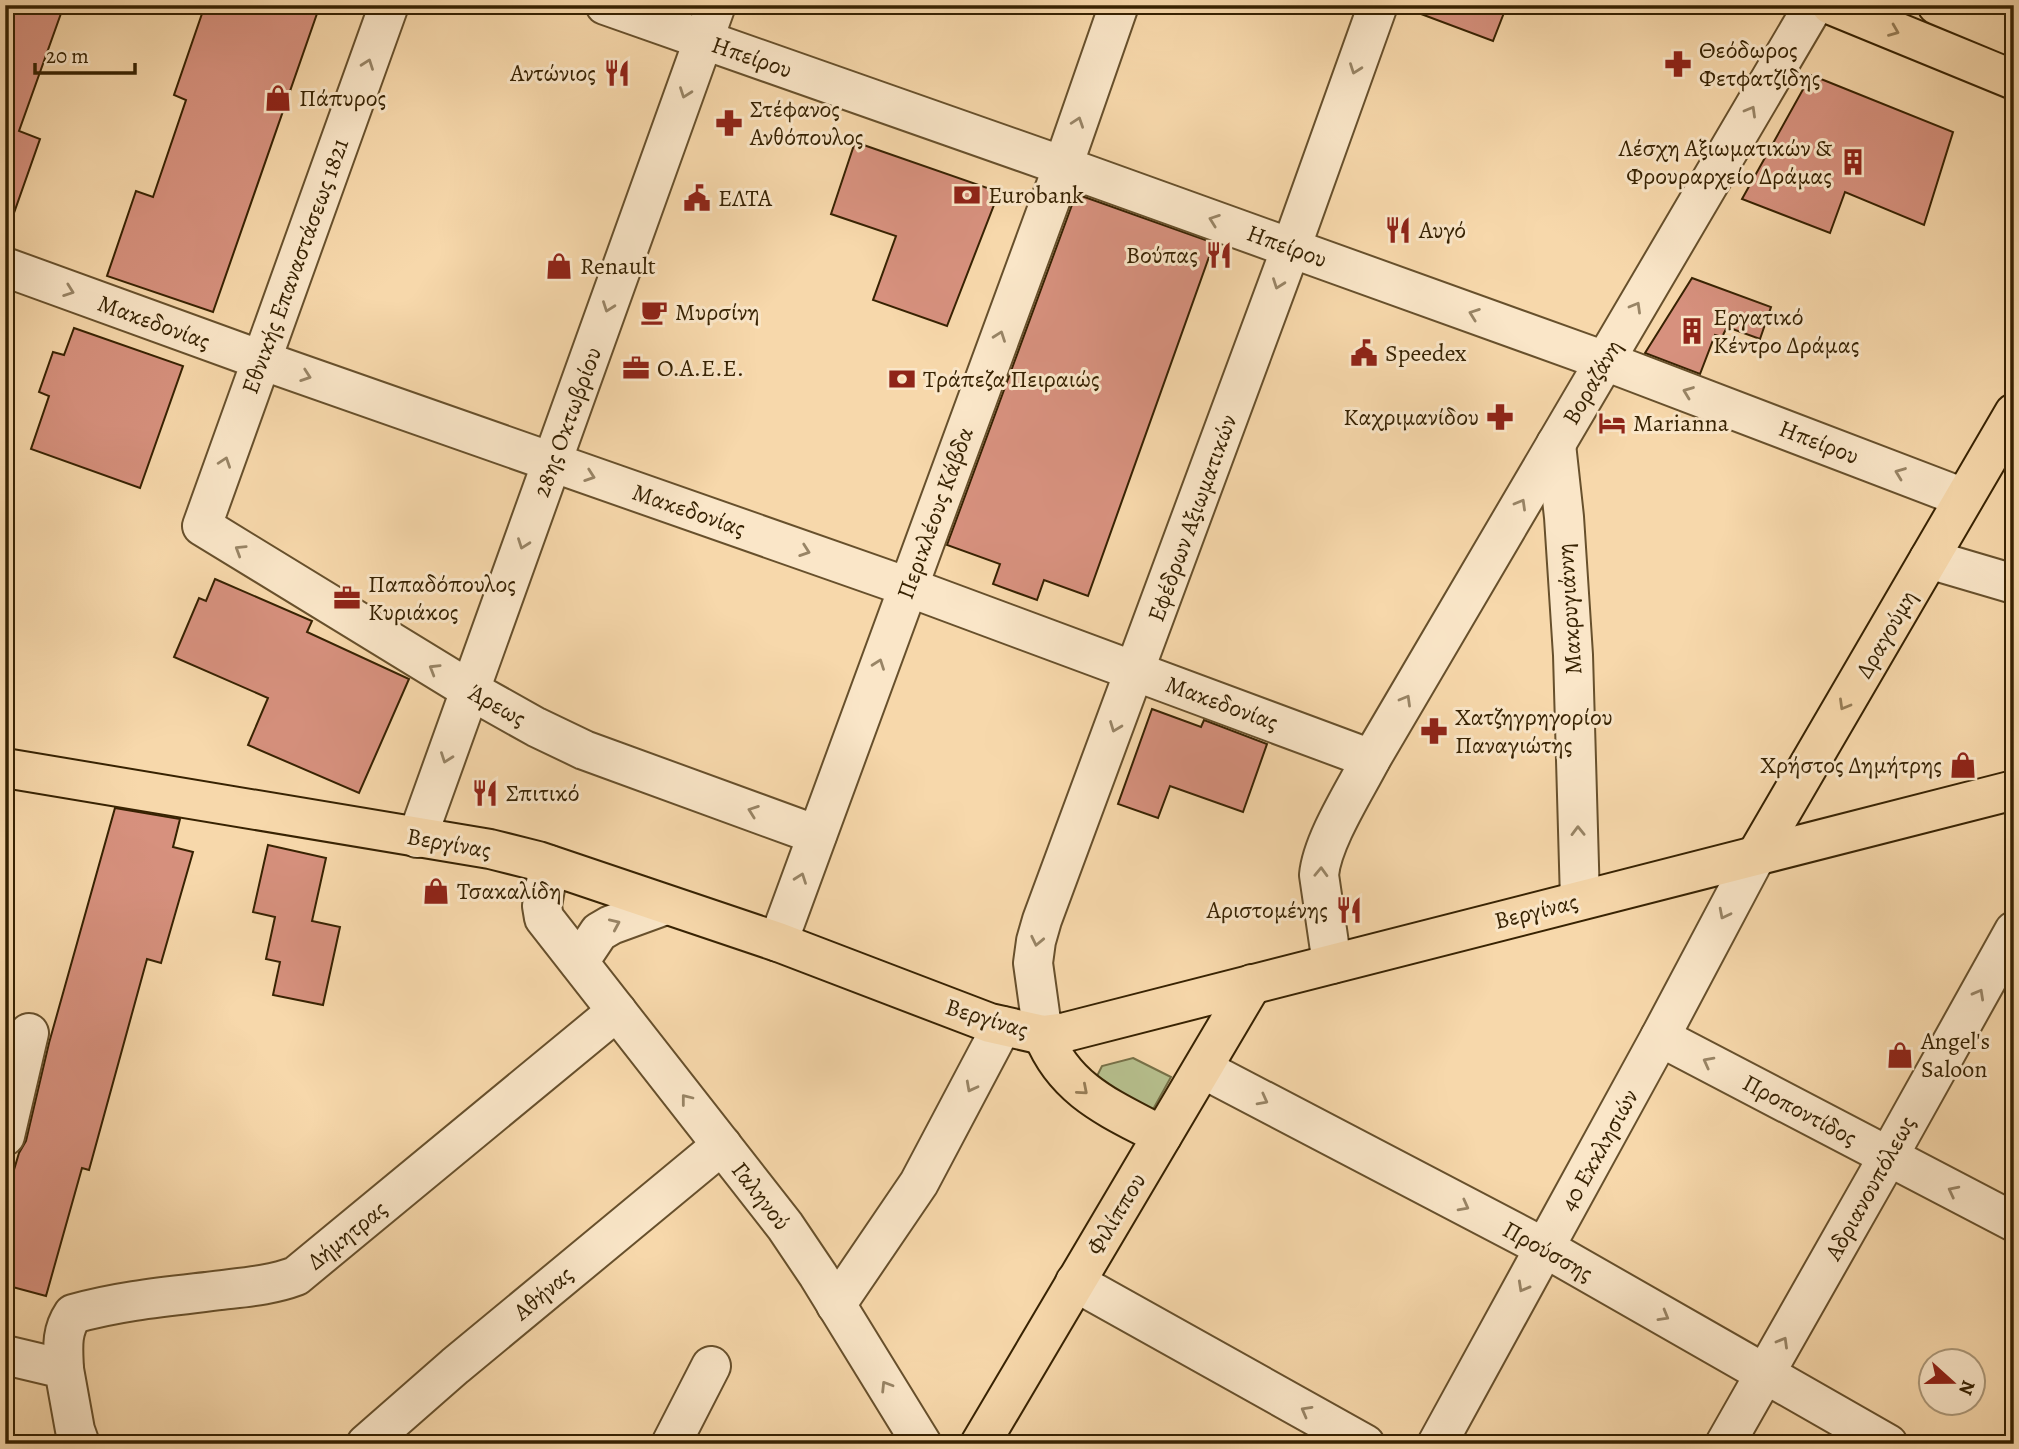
<svg xmlns="http://www.w3.org/2000/svg" width="2019" height="1449" font-family="Alegreya,serif">
  <style>
    .green { fill: #b7c08e; stroke: #777148; stroke-width: 2 }
    .building { fill: #d7917e; stroke: #372202; stroke-width: 2 }
    .lines { fill: none; stroke-linecap: round; stroke-linejoin: round }
    .minor-casing { stroke: #67502c; stroke-width: 42 }
    .major-casing { stroke: #372202; stroke-width: 42 }
    .minor { stroke: #fae6c8; stroke-width: 38 }
    .major { stroke: #f7d8ab; stroke-width: 38 }
    .oneway { stroke: #977d56 }
    .oneway2 { stroke: #988465 }
    .labels { text-anchor: middle; dominant-baseline: central; stroke-width: 6; stroke-linejoin: round; paint-order: stroke }
    .poi-label { font-size: 24px; fill: #372202; stroke: #fae6c8; text-anchor: start }
    .street-label { font-size: 24px; fill: #372202; stroke: #fae6c8 }
  </style>
  <rect width="100%" height="100%" fill="#f7d8ab"/>
  <filter id="stains"><feTurbulence type="fractalNoise" baseFrequency=".00286" numOctaves="4"/><feColorMatrix values="0 0 0 0 .2 0 0 0 0 .09 0 0 0 0 .02 0 0 0 .5 -.17"/></filter>
  <radialGradient id="worn" r=".72"><stop offset=".6" stop-color="#630" stop-opacity="0"/><stop offset="1" stop-color="#630" stop-opacity=".3"/></radialGradient>
  <path class="green" d="M1133 1058 1171 1077 1151 1113 1094 1082 1102 1066Z"/>
  <g class="building">
    <path d="M5 5H64L19 131 40 139 9 227 5 226Z"/>
    <path d="M205 5H320L213 312 107 276 136 191 153 197 186 100 174 95Z"/>
    <path d="M1405 5H1507L1493 41 1405 8Z"/>
    <path d="M1811 75 1953 132 1924 225 1845 192 1830 233 1742 199Z"/>
    <path d="M855 142 999 192 947 326 873 300 896 236 831 214Z"/>
    <path d="M1076 194 1214 243 1088 596 1044 580 1037 600 993 584 1000 564 947 545Z"/>
    <path d="M1692 278 1771 307 1760 339 1727 327 1722 337 1715 335 1700 374 1645 353Z"/>
    <path d="M74 328 183 366 140 488 31 449 49 396 39 392 53 352 64 355Z"/>
    <path d="M215 579 312 621 307 632 409 679 359 793 248 745 268 698 174 657 199 598 206 601Z"/>
    <path d="M1152 709 1201 727 1204 720 1267 744 1243 812 1170 786 1158 818 1118 804Z"/>
    <path d="M115 808 180 819 173 847 193 852 161 963 147 959 89 1170 82 1168 46 1296 5 1285V1200L19 1153 26 1141 49 1043Z"/>
    <path d="M268 845 326 858 312 921 340 927 323 1005 273 995 280 962 266 959 275 917 253 912Z"/>
  </g>
  <g class="lines">
    <defs>
      <g id="minor">
        <path d="M389 5 202 526 470 690 536 727 584 750 817 835"/>
        <path d="M605 5 1063 166 1605 361 1964 498"/>
        <path d="M5 267 261 360 908 587 1371 759"/>
        <path d="M1556 444 1564 517 1573 655 1580 900"/>
        <path d="M1929 559 2014 584"/>
        <path d="M417 838 716 5"/>
        <path d="M549 865 542 906 544 918 785 1226 818 1275 922 1444"/>
        <path d="M778 942 1063 166 1119 5"/>
        <path d="M579 962 599 932 611 925 666 905"/>
        <path d="M1332 964 1319 875C1322 841 1355 790 1371 759L1814 5"/>
        <path d="M1043 1035 1033 963 1036 941 1042 920 1291 248 1378 5"/>
        <path d="M1660 1037 2014 1222"/>
        <path d="M1203 1069 1545 1248 1888 1444"/>
        <path d="M5 1136 29 1033"/>
        <path d="M1075 1282 1365 1444"/>
        <path d="M836 1305 919 1183 1002 1026"/>
        <path d="M5 1355 64 1369 75 1430 80 1444"/>
        <path d="M64 1369C63 1347 61 1332 73 1314 122 1300 173 1296 222 1290 247 1287 272 1285 296 1276L617 1011"/>
        <path d="M366 1444 455 1366 722 1145"/>
        <path d="M671 1444 711 1366"/>
        <path d="M1437 1444 1660 1037 1757 854"/>
        <path d="M1725 1444 1888 1157 2014 931"/>
      </g>
      <g id="major">
        <path d="M1831 5 2014 80"/>
        <path d="M1937 5 2014 37"/>
        <path d="M5 768 490 849 538 861 778 942 990 1023 1043 1035 1066 1032 2014 790"/>
        <path d="M1757 854 2014 413"/>
        <path d="M1043 1035C1066 1092 1112 1109 1162 1136"/>
        <path d="M980 1444 1252 984"/>
      </g>
    </defs>
    <use href="#minor" class="minor-casing"/>
    <use href="#major" class="major-casing"/>
    <use href="#minor" class="minor"/>
    <use href="#major" class="major"/>
  </g>
  <defs><path id="oneway-chevron" d="M-2-3.5L2.5 0L-2 3.5" fill="none" stroke-width="1.6" stroke-linecap="round" stroke-linejoin="round" transform="scale(1.75)"/></defs>
  <g class="oneway">
    <use href="#oneway-chevron" transform="translate(1894 31) rotate(22)"/>
    <use href="#oneway-chevron" transform="translate(1844 705) rotate(120)"/>
    <use href="#oneway-chevron" transform="translate(1083 1090) rotate(41)"/>
  </g>
  <g class="oneway2">
    <use href="#oneway-chevron" transform="translate(368 64) rotate(-70)"/>
    <use href="#oneway-chevron" transform="translate(1355 69) rotate(110)"/>
    <use href="#oneway-chevron" transform="translate(685 93) rotate(110)"/>
    <use href="#oneway-chevron" transform="translate(1751 111) rotate(-60)"/>
    <use href="#oneway-chevron" transform="translate(1078 122) rotate(-71)"/>
    <use href="#oneway-chevron" transform="translate(1214 220) rotate(-160)"/>
    <use href="#oneway-chevron" transform="translate(1278 284) rotate(110)"/>
    <use href="#oneway-chevron" transform="translate(69 291) rotate(20)"/>
    <use href="#oneway-chevron" transform="translate(608 307) rotate(110)"/>
    <use href="#oneway-chevron" transform="translate(1636 307) rotate(-60)"/>
    <use href="#oneway-chevron" transform="translate(1474 314) rotate(-160)"/>
    <use href="#oneway-chevron" transform="translate(1000 336) rotate(-70)"/>
    <use href="#oneway-chevron" transform="translate(306 376) rotate(19)"/>
    <use href="#oneway-chevron" transform="translate(1688 392) rotate(-159)"/>
    <use href="#oneway-chevron" transform="translate(225 462) rotate(-71)"/>
    <use href="#oneway-chevron" transform="translate(1900 473) rotate(-159)"/>
    <use href="#oneway-chevron" transform="translate(590 476) rotate(19)"/>
    <use href="#oneway-chevron" transform="translate(1521 504) rotate(-60)"/>
    <use href="#oneway-chevron" transform="translate(523 544) rotate(110)"/>
    <use href="#oneway-chevron" transform="translate(240 550) rotate(-148)"/>
    <use href="#oneway-chevron" transform="translate(805 551) rotate(19)"/>
    <use href="#oneway-chevron" transform="translate(879 664) rotate(-70)"/>
    <use href="#oneway-chevron" transform="translate(434 669) rotate(-149)"/>
    <use href="#oneway-chevron" transform="translate(1406 700) rotate(-60)"/>
    <use href="#oneway-chevron" transform="translate(1115 727) rotate(111)"/>
    <use href="#oneway-chevron" transform="translate(446 758) rotate(110)"/>
    <use href="#oneway-chevron" transform="translate(753 811) rotate(-160)"/>
    <use href="#oneway-chevron" transform="translate(1578 831) rotate(-91)"/>
    <use href="#oneway-chevron" transform="translate(1321 872) rotate(-88)"/>
    <use href="#oneway-chevron" transform="translate(801 878) rotate(-70)"/>
    <use href="#oneway-chevron" transform="translate(1724 914) rotate(117)"/>
    <use href="#oneway-chevron" transform="translate(615 924) rotate(-24)"/>
    <use href="#oneway-chevron" transform="translate(1037 941) rotate(102)"/>
    <use href="#oneway-chevron" transform="translate(1979 994) rotate(-61)"/>
    <use href="#oneway-chevron" transform="translate(1708 1062) rotate(-152)"/>
    <use href="#oneway-chevron" transform="translate(971 1087) rotate(118)"/>
    <use href="#oneway-chevron" transform="translate(686 1099) rotate(-128)"/>
    <use href="#oneway-chevron" transform="translate(1263 1100) rotate(28)"/>
    <use href="#oneway-chevron" transform="translate(1953 1191) rotate(-153)"/>
    <use href="#oneway-chevron" transform="translate(1464 1206) rotate(28)"/>
    <use href="#oneway-chevron" transform="translate(1523 1287) rotate(119)"/>
    <use href="#oneway-chevron" transform="translate(1664 1316) rotate(30)"/>
    <use href="#oneway-chevron" transform="translate(1783 1342) rotate(-60)"/>
    <use href="#oneway-chevron" transform="translate(886 1386) rotate(-122)"/>
    <use href="#oneway-chevron" transform="translate(1306 1411) rotate(-151)"/>
  </g>
  <defs>
    <symbol id="pharmacy-bare" viewBox="-9 -9 18 18"><path d="M-2-6h4v4h4v4h-4v4h-4v-4h-4v-4h4Z" fill="#8f2418" stroke="#fae6c8" stroke-width="2.5" paint-order="stroke"/></symbol>
    <symbol id="restaurant-bare" viewBox="-9 -9 18 18"><path d="M-5-6h1v4h1v-4h1v4h1v-4h1v5L-1.5 .5V6h-2V.5L-5-1ZM5-6V6H3V1.5H1.5Q1.5-4 5-6Z" fill="#8f2418" stroke="#fae6c8" stroke-width="2.5" paint-order="stroke"/></symbol>
    <symbol id="shop-bare" viewBox="-9 -9 18 18"><path d="M-5-2.5h2.3a2.7 3.5 0 0 1 5.4 0H5L5.5 6h-11ZM-1.5-2.5h3a1.5 2.3 0 0 0-3 0Z" fill="#8f2418" stroke="#fae6c8" stroke-width="2.5" paint-order="stroke"/></symbol>
    <symbol id="building-bare" viewBox="-9 -9 18 18"><path d="M-4-6H4V6H1V3H-1V6H-4ZM-2.5-4.3h1.7v1.8h-1.7ZM.8-4.3h1.7v1.8H.8ZM-2.5-1h1.7V.8h-1.7ZM.8-1h1.7V.8H.8Z" fill="#8f2418" stroke="#fae6c8" stroke-width="2.5" paint-order="stroke"/></symbol>
    <symbol id="bank-bare" viewBox="-9 -9 18 18"><path d="M-6-4H6V4H-6ZM0-2.3a2.3 2.3 0 1 0 0 4.6a2.3 2.3 0 1 0 0-4.6Z" fill="#8f2418" stroke="#fae6c8" stroke-width="2.5" paint-order="stroke"/></symbol>
    <symbol id="civic-bare" viewBox="-9 -9 18 18"><path d="M-.6-6.5H3V-4.5H.6V-3L4-1V1h2V6H-6V1h2V-1L-.6-3ZM-1.2 2.5V6h2.4V2.5Z" fill="#8f2418" stroke="#fae6c8" stroke-width="2.5" paint-order="stroke"/></symbol>
    <symbol id="cafe-bare" viewBox="-9 -9 18 18"><path d="M-5.5-4.5H6V0H3Q3 3.5 0 3.5H-2.5Q-5.5 3.5-5.5 0ZM3-3.2v2h1.7v-2ZM-6 4.5H4V6H-6Z" fill="#8f2418" stroke="#fae6c8" stroke-width="2.5" paint-order="stroke"/></symbol>
    <symbol id="office-bare" viewBox="-9 -9 18 18"><path d="M-6-3h4V-5.5h4V-3h4V5H-6ZM-1-4.5V-3h2v-1.5ZM-6 0V1H6V0Z" fill="#8f2418" stroke="#fae6c8" stroke-width="2.5" paint-order="stroke"/></symbol>
    <symbol id="hotel-bare" viewBox="-9 -9 18 18"><path d="M-6-4.5h1.5V1H6V5H4.5V3h-9V5H-6ZM-4 0a1.8 1.8 0 1 1 3.6 0ZM.5 0V-2.5h3Q6-2.5 6 0Z" fill="#8f2418" stroke="#fae6c8" stroke-width="2.5" paint-order="stroke"/></symbol>
  </defs>
  <g fill-rule="evenodd">
    <use href="#pharmacy-bare" x="1659" y="45" width="38" height="38"/>
    <use href="#restaurant-bare" x="598" y="54" width="38" height="38"/>
    <use href="#shop-bare" x="259" y="79" width="38" height="38"/>
    <use href="#pharmacy-bare" x="710" y="104" width="38" height="38"/>
    <use href="#building-bare" x="1834" y="143" width="38" height="38"/>
    <use href="#bank-bare" x="948" y="176" width="38" height="38"/>
    <use href="#civic-bare" x="678" y="179" width="38" height="38"/>
    <use href="#restaurant-bare" x="1379" y="211" width="38" height="38"/>
    <use href="#restaurant-bare" x="1200" y="236" width="38" height="38"/>
    <use href="#shop-bare" x="540" y="247" width="38" height="38"/>
    <use href="#cafe-bare" x="635" y="293" width="38" height="38"/>
    <use href="#building-bare" x="1673" y="312" width="38" height="38"/>
    <use href="#civic-bare" x="1345" y="334" width="38" height="38"/>
    <use href="#office-bare" x="617" y="349" width="38" height="38"/>
    <use href="#bank-bare" x="883" y="360" width="38" height="38"/>
    <use href="#pharmacy-bare" x="1481" y="398" width="38" height="38"/>
    <use href="#hotel-bare" x="1593" y="404" width="38" height="38"/>
    <use href="#office-bare" x="328" y="579" width="38" height="38"/>
    <use href="#pharmacy-bare" x="1415" y="712" width="38" height="38"/>
    <use href="#shop-bare" x="1944" y="746" width="38" height="38"/>
    <use href="#restaurant-bare" x="466" y="774" width="38" height="38"/>
    <use href="#shop-bare" x="417" y="872" width="38" height="38"/>
    <use href="#restaurant-bare" x="1330" y="891" width="38" height="38"/>
    <use href="#shop-bare" x="1881" y="1036" width="38" height="38"/>
  </g>
  <g class="labels">
    <g class="poi-label">
      <text x="1699" y="50">Θεόδωρος<tspan x="1699" dy="28">Φετφατζίδης</tspan></text>
      <text x="596" y="73" text-anchor="end">Αντώνιος</text>
      <text x="299" y="98">Πάπυρος</text>
      <text x="750" y="109">Στέφανος<tspan x="750" dy="28">Ανθόπουλος</tspan></text>
      <text x="1832" y="148" text-anchor="end">Λέσχη Αξιωματικών &amp;<tspan x="1832" dy="28">Φρουραρχείο Δράμας</tspan></text>
      <text x="988" y="195">Eurobank</text>
      <text x="718" y="198">ΕΛΤΑ</text>
      <text x="1419" y="230">Αυγό</text>
      <text x="1198" y="255" text-anchor="end">Βούπας</text>
      <text x="580" y="266">Renault</text>
      <text x="675" y="312">Μυρσίνη</text>
      <text x="1713" y="317">Εργατικό<tspan x="1713" dy="28">Κέντρο Δράμας</tspan></text>
      <text x="1385" y="353">Speedex</text>
      <text x="657" y="368">Ο.Α.Ε.Ε.</text>
      <text x="923" y="379">Τράπεζα Πειραιώς</text>
      <text x="1479" y="417" text-anchor="end">Καχριμανίδου</text>
      <text x="1633" y="423">Marianna</text>
      <text x="368" y="584">Παπαδόπουλος<tspan x="368" dy="28">Κυριάκος</tspan></text>
      <text x="1455" y="717">Χατζηγρηγορίου<tspan x="1455" dy="28">Παναγιώτης</tspan></text>
      <text x="1942" y="765" text-anchor="end">Χρήστος Δημήτρης</text>
      <text x="506" y="793">Σπιτικό</text>
      <text x="457" y="891">Τσακαλίδη</text>
      <text x="1328" y="910" text-anchor="end">Αριστομένης</text>
      <text x="1921" y="1041">Angel's<tspan x="1921" dy="28">Saloon</tspan></text>
    </g>
    <g class="street-label">
      <text transform="translate(752 57) rotate(19)">Ηπείρου</text>
      <text transform="translate(1287 246) rotate(20)">Ηπείρου</text>
      <text transform="translate(295 266) rotate(-70)">Εθνικής Επαναστάσεως 1821</text>
      <text transform="translate(154 322) rotate(20)">Μακεδονίας</text>
      <text transform="translate(1592 382) rotate(-60)">Βοραζάνη</text>
      <text transform="translate(567 422) rotate(-70)">28ης Οκτωβρίου</text>
      <text transform="translate(1819 442) rotate(21)">Ηπείρου</text>
      <text transform="translate(689 510) rotate(19)">Μακεδονίας</text>
      <text transform="translate(935 513) rotate(-70)">Περικλέους Κάβδα</text>
      <text transform="translate(1192 518) rotate(-70)">Εφέδρων Αξιωματικών</text>
      <text transform="translate(1569 609) rotate(-94)">Μακρυγιάννη</text>
      <text transform="translate(1886 634) rotate(-60)">Δραγούμη</text>
      <text transform="translate(1222 703) rotate(20)">Μακεδονίας</text>
      <text transform="translate(497 705) rotate(29)">Άρεως</text>
      <text transform="translate(449 843) rotate(10)">Βεργίνας</text>
      <text transform="translate(1536 911) rotate(-14)">Βεργίνας</text>
      <text transform="translate(987 1018) rotate(17)">Βεργίνας</text>
      <text transform="translate(1800 1110) rotate(28)">Προποντίδος</text>
      <text transform="translate(1599 1150) rotate(-61)">40 Εκκλησιών</text>
      <text transform="translate(1870 1188) rotate(-61)">Αδριανουπόλεως</text>
      <text transform="translate(761 1196) rotate(52)">Γαληνού</text>
      <text transform="translate(1116 1214) rotate(-59)">Φιλίππου</text>
      <text transform="translate(347 1235) rotate(-39)">Δήμητρας</text>
      <text transform="translate(1548 1251) rotate(29)">Προύσσης</text>
      <text transform="translate(543 1293) rotate(-40)">Αθήνας</text>
    </g>
  </g>
  <rect width="2019" height="1449" fill="none" stroke="#f7d8ab" stroke-width="28"/>
  <rect x="7" y="7" width="2005" height="1435" fill="none" stroke="#372202" stroke-width="3.5"/>
  <rect x="14" y="14" width="1991" height="1421" fill="none" stroke="#372202" stroke-width="2"/>
  <g transform="translate(1952 1382) rotate(111)"><circle r="33" fill="#fae6c8" stroke="#ac9879" stroke-width="2"/>
  <path d="M0-5L12 26L0 18L-12 26Z" fill="#8f2418"/>
  <text y="-10" font-size="19" font-weight="bold" text-anchor="middle" fill="#372202">N</text>
  </g>
  <path d="M35 63v10h100v-10" fill="none" stroke="#372202" stroke-width="3.5"/>
  <text x="46" y="63" font-size="21" fill="#372202" stroke="#fae6c8" stroke-width="5" paint-order="stroke">20 m</text>
  <rect width="100%" height="100%" filter="url(#stains)"/>
  <rect width="100%" height="100%" fill="url(#worn)"/>
</svg>
